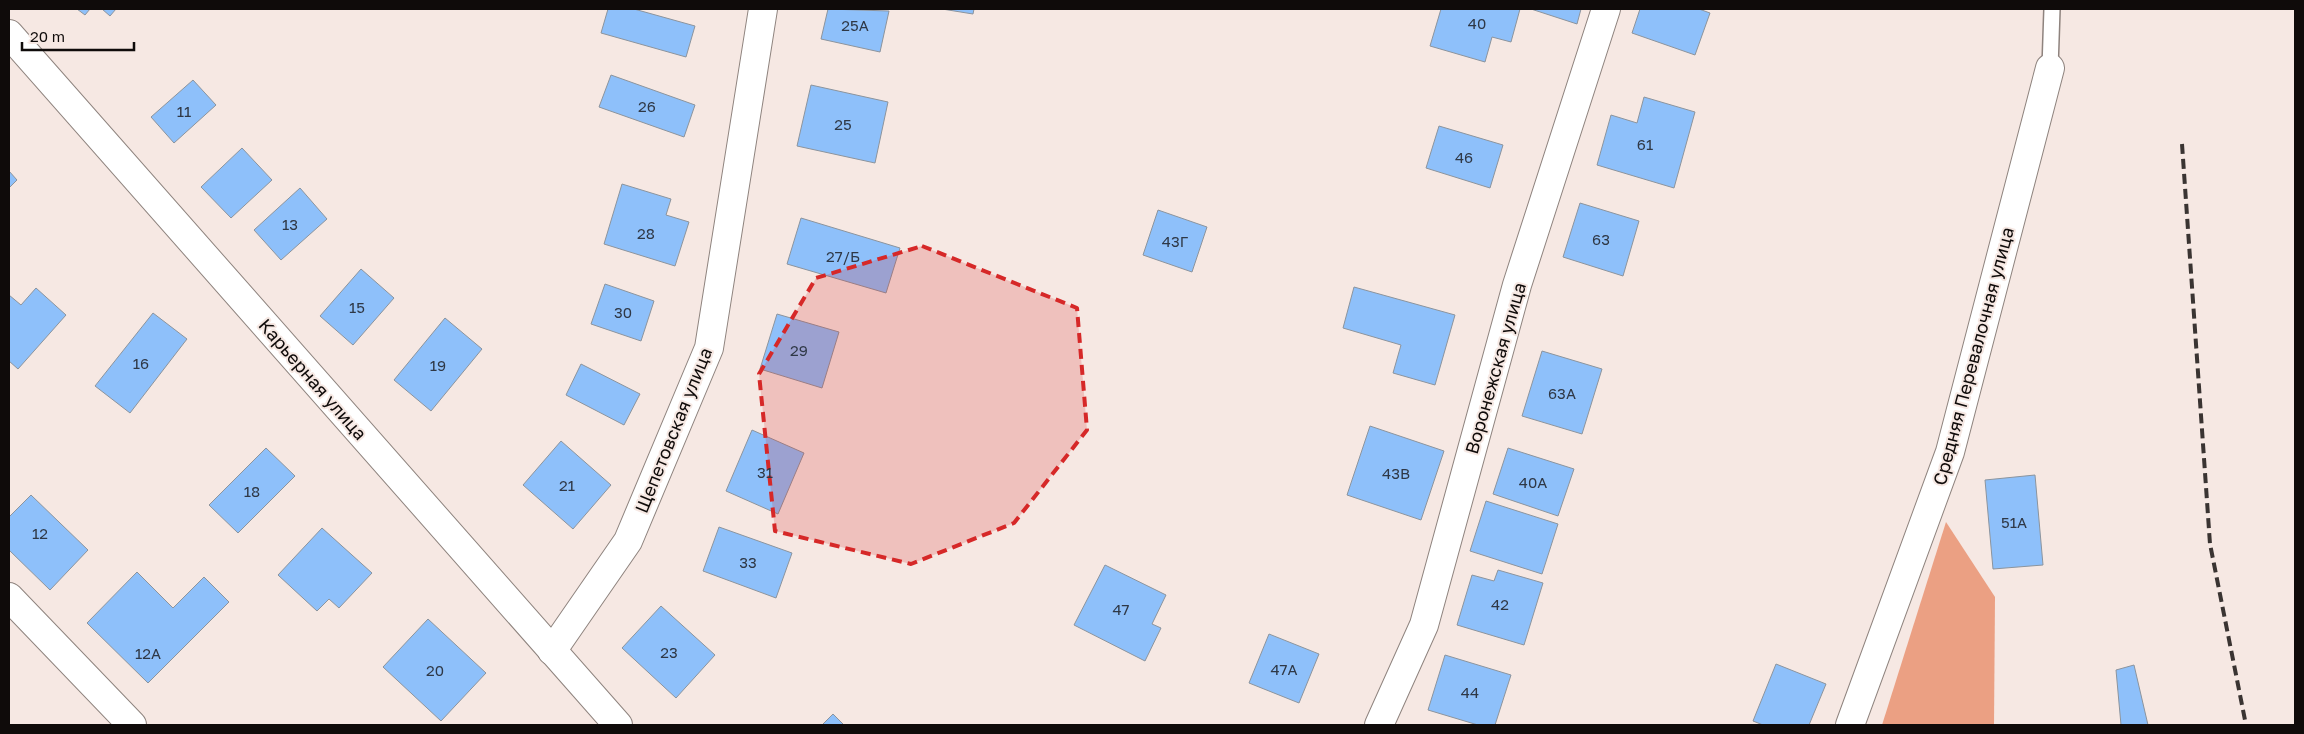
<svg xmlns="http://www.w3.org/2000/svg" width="2304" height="734" font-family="'Golos Text',sans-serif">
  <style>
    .forest { fill: #eba083 }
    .building { fill: #8ec0fa; stroke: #8c949d }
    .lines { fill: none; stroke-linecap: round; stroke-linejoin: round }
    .service-casing { stroke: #8e837e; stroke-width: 18 }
    .minor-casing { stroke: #8e837e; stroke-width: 30 }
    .tertiary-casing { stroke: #8e837e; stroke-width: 30 }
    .service { stroke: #fff; stroke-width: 15 }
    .minor { stroke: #fff; stroke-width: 28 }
    .tertiary { stroke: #fff; stroke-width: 28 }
    .rail { stroke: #3a3432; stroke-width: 4; stroke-dasharray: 10 5; stroke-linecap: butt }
    .marked { fill: #d62828; fill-opacity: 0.2; stroke: #d62828; stroke-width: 4; stroke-dasharray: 10 6; stroke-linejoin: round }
    .labels { text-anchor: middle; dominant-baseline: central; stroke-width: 4; stroke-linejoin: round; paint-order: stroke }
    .number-label { font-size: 15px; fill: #2f3846 }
    .street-label { font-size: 18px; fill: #0f0b0a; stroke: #f6e8e3 }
  </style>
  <rect width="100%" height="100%" fill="#f6e8e3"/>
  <path class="forest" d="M1946 522 1995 597 1994 725H1882Z"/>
  <g class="building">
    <path d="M77 9H90L85 15Z"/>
    <path d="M102 9H116L110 16Z"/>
    <path d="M608 9H634L695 26 686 57 601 33Z"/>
    <path d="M828 9 889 11 880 52 821 39Z"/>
    <path d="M942 9H974L973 14Z"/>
    <path d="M1441 9H1520L1511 42 1492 37 1485 62 1430 46Z"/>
    <path d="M1531 9H1581L1577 24Z"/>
    <path d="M1640 9H1699L1710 13 1695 55 1632 33Z"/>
    <path d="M611 75 695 105 684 137 599 107Z"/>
    <path d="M193 80 216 105 174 143 151 117Z"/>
    <path d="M811 85 888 102 875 163 797 146Z"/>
    <path d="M1644 97 1695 112 1674 188 1597 165 1611 115 1637 123Z"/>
    <path d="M1439 126 1503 145 1490 188 1426 168Z"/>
    <path d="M242 148 272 180 231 218 201 187Z"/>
    <path d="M9 171 17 180 9 188Z"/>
    <path d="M622 184 671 199 666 215 689 222 675 266 604 244Z"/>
    <path d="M300 188 327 219 281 260 254 230Z"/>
    <path d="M1580 203 1639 221 1623 276 1563 257Z"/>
    <path d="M1158 210 1207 227 1192 272 1143 255Z"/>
    <path d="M801 218 900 248 886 293 787 264Z"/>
    <path d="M361 269 394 298 353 345 320 316Z"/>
    <path d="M605 284 654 301 641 341 591 324Z"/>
    <path d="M1354 287 1455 315 1435 385 1393 373 1401 345 1343 328Z"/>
    <path d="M36 288 66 315 18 369 9 361V295L21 305Z"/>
    <path d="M153 313 187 339 130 413 95 386Z"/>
    <path d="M777 314 839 332 822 388 760 369Z"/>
    <path d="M445 318 482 349 431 411 394 380Z"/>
    <path d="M1542 351 1602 369 1582 434 1522 416Z"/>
    <path d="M581 364 640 394 624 425 566 395Z"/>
    <path d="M1370 426 1444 451 1421 520 1347 495Z"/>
    <path d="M752 430 804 453 778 514 726 491Z"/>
    <path d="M561 441 611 485 573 529 523 485Z"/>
    <path d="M266 448 295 476 238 533 209 505Z"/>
    <path d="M1508 448 1574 469 1558 516 1493 494Z"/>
    <path d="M2035 475 2043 565 1993 569 1985 480Z"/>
    <path d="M31 495 88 550 50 590 9 550V517Z"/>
    <path d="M1486 501 1558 524 1542 574 1470 551Z"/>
    <path d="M719 527 792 553 776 598 703 571Z"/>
    <path d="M322 528 372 573 339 608 329 599 317 611 278 575Z"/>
    <path d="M1105 565 1166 595 1152 624 1161 628 1145 661 1074 625Z"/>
    <path d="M1498 570 1543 583 1524 645 1457 625 1472 575 1494 581Z"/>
    <path d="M137 572 173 608 204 577 229 602 148 683 87 623Z"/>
    <path d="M661 606 715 655 676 698 622 648Z"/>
    <path d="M428 619 486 673 441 721 383 667Z"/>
    <path d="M1269 634 1319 654 1299 703 1249 683Z"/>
    <path d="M1445 655 1511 675 1495 725H1478L1428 710Z"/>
    <path d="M1776 664 1826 684 1809 725H1763L1753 721Z"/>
    <path d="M2134 665 2148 725H2121L2116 670Z"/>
    <path d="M833 714 844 725H822Z"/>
  </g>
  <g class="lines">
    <defs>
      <path id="service" d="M2050 68 2052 9"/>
      <g id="minor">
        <path d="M9 597 132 725"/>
        <path d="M552 651 628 541 709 348 763 9"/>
        <path d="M1379 725 1424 625 1517 285 1606 9"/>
        <path d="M1850 725 1950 452 2050 68"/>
      </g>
      <path id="tertiary" d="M9 34 618 725"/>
    </defs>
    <use href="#service" class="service-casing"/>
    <use href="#minor" class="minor-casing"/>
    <use href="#tertiary" class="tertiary-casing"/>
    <use href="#service" class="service"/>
    <use href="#minor" class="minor"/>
    <use href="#tertiary" class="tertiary"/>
    <path class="rail" d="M2182 144 2210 544 2246 725"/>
  </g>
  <path class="marked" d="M922 246 1077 308 1087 430 1014 523 911 564 775 531 759 374 816 278Z"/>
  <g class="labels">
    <g class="number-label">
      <text x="1477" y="23">40</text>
      <text x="855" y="25">25А</text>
      <text x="647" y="106">26</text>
      <text x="184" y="111">11</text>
      <text x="843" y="124">25</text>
      <text x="1645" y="144">61</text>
      <text x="1464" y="157">46</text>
      <text x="290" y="224">13</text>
      <text x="646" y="233">28</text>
      <text x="1601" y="239">63</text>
      <text x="1175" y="241">43Г</text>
      <text x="843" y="256">27/Б</text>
      <text x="357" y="307">15</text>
      <text x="623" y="312">30</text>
      <text x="799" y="350">29</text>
      <text x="141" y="363">16</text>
      <text x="438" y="365">19</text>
      <text x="1562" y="393">63А</text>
      <text x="765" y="472">31</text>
      <text x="1396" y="473">43В</text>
      <text x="1533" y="482">40А</text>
      <text x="567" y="485">21</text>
      <text x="252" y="491">18</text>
      <text x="2014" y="522">51А</text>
      <text x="40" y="533">12</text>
      <text x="748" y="562">33</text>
      <text x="1500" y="604">42</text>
      <text x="1121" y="609">47</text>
      <text x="669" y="652">23</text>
      <text x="148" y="653">12А</text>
      <text x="1284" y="669">47А</text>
      <text x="435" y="670">20</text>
      <text x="1470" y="692">44</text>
    </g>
    <g class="street-label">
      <text transform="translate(1973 356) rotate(-75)">Средняя Перевалочная улица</text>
      <text transform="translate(1495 368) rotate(-74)">Воронежская улица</text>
      <text transform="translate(313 379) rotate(49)">Карьерная улица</text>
      <text transform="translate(673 430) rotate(-68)">Щепетовская улица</text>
    </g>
  </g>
  <rect width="2304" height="734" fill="none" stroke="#0f0b0a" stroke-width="20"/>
  <path d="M22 42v8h112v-8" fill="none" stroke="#0f0b0a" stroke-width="2.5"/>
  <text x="30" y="42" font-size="15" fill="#0f0b0a" stroke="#f6e8e3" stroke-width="4" paint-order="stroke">20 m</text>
</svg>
